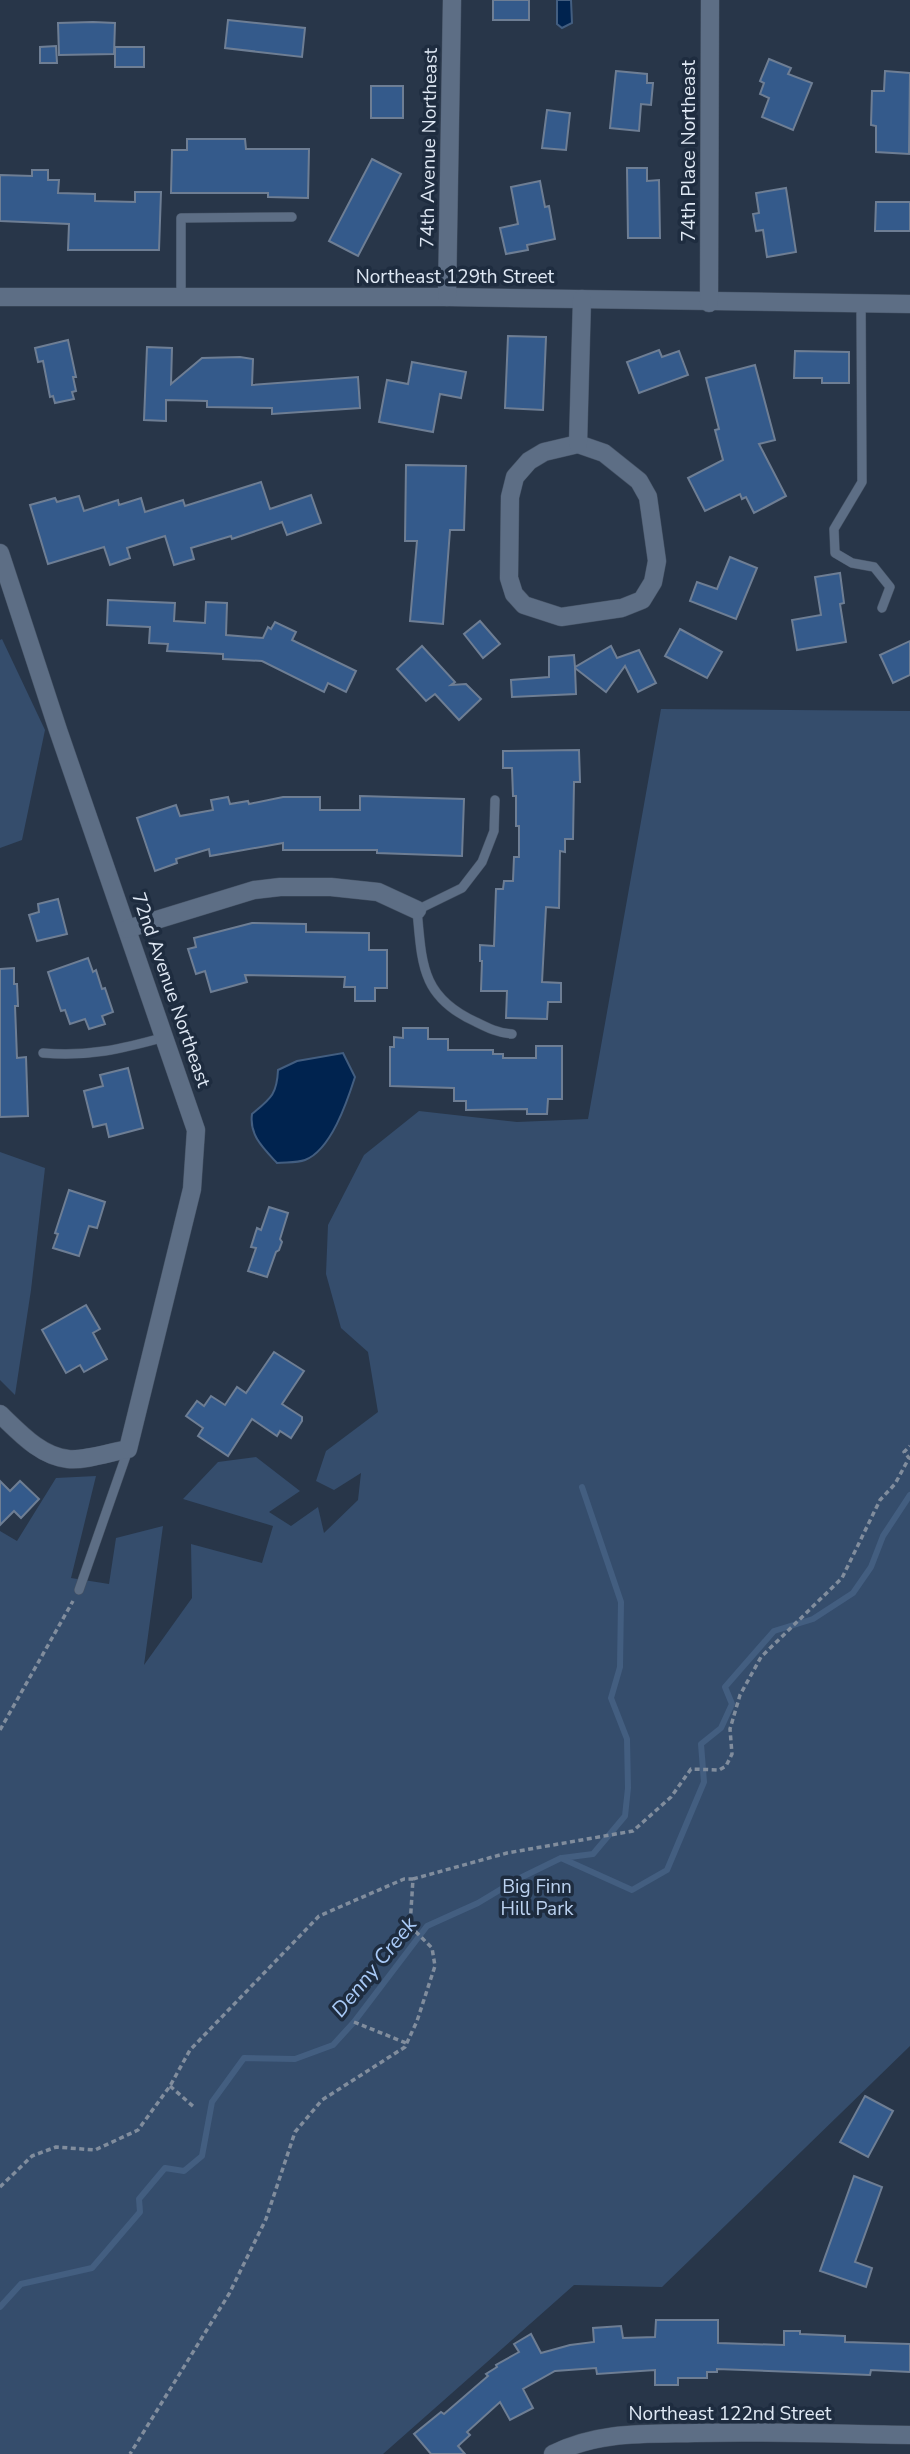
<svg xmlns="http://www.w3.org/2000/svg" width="910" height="2454" font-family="'Nunito Sans',sans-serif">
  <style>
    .green { fill: #354d6c }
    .water { fill: #00234f; stroke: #435e80; stroke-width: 2 }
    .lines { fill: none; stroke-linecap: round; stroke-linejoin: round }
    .stream { stroke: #435e80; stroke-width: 6 }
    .building { fill: #345a8b; stroke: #6e7e94; stroke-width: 2 }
    .lane-casing { stroke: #455264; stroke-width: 10 }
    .street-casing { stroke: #455264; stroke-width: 19 }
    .path { stroke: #818d9d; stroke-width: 3.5; stroke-dasharray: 5 3.5; stroke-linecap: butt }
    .lane { stroke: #5d6e85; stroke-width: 9 }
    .street { stroke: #5d6e85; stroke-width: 18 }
    .labels { text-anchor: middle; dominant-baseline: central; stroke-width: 7; stroke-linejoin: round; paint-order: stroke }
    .street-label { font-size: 19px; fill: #dfe8f4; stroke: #1e2c3f }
    .park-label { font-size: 19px; fill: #bcd2f0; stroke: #1e2c3f }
    .water-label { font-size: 21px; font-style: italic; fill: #a9caf7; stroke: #1e2c3f }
  </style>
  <rect width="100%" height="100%" fill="#283649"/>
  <g class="green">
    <path d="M2 639 45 730 22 840 0 848V640Z"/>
    <path d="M661 709 910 711V2046L662 2287 574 2285 383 2454H0V1531L17 1541 56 1478 96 1476 71 1578 109 1584 116 1538 163 1526 144 1665 192 1598 191 1544 262 1563 273 1526 183 1499 218 1462 256 1457 300 1491 269 1512 291 1526 318 1507 324 1533 358 1500 361 1473 334 1490 316 1481 326 1451 378 1412 368 1352 341 1328 326 1274 328 1225 364 1155 419 1111 517 1122 588 1119Z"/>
    <path d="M0 1152 45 1168 31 1290 15 1395 0 1380Z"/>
  </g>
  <g class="water">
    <path d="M557 0H571L572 23 562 28 557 24Z"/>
    <path d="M343 1053 355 1077C347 1102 331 1150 305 1160 297 1163 286 1162 277 1163 263 1148 249 1135 252 1114 270 1099 277 1095 278 1070L297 1061Z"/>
  </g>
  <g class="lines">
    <g class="stream">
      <path d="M562 1858 593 1854 625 1816 628 1788 627 1739 611 1698 620 1667 621 1602 582 1487"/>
      <path d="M0 2307 21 2284 92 2268 140 2212 139 2199 165 2168 184 2171 202 2156 212 2102 244 2058 295 2059 333 2045 354 2022 427 1926 478 1903 518 1879 561 1858 632 1890 667 1870 704 1782 701 1744 721 1728 732 1704 725 1687 774 1631 813 1619 853 1593 871 1567 883 1536 910 1495"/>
    </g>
  </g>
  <g class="building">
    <rect x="493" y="0" width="36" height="20"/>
    <path d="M228 20 305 28 302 57 225 48Z"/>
    <path d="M93 22 115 23 114 54 59 55 58 23Z"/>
    <path d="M56 46 57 63H40V47Z"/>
    <rect x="115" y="47" width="29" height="20"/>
    <path d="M769 59 791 68 788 74 812 83 793 130 762 117 769 98 760 94 764 83 760 81Z"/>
    <path d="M616 71 647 74V83H653L651 105 641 104 639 131 610 128Z"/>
    <path d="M885 71 910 73 909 154 876 152V126L871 125 872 91H884Z"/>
    <rect x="371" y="86" width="32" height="32"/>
    <path d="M547 110 570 113 566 150 542 148Z"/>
    <path d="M187 139H245L246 149H309L308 198 268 197V193H171L172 150H187Z"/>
    <path d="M372 159 401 174 358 256 329 241Z"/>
    <path d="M627 168H647V181L659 180 660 238H628Z"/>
    <path d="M32 170H48V180H59L58 193 95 194V201L135 202V192H161L159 250H68L69 224 0 221V175L32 176Z"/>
    <path d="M540 181 545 207 549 206 555 239 527 245 528 250 506 254 500 228 518 224 511 187Z"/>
    <path d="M786 188 796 252 767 257 763 230 756 231 753 214 759 213 756 193Z"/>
    <path d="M876 202H910V231H875Z"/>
    <path d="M508 336 546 337 543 410 505 408Z"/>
    <path d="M68 340 76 377H73L76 391 72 392 74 399 55 403 53 396 50 397 43 361 38 362 35 348Z"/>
    <path d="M147 347 172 348 171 384 202 358 240 357 253 359 252 385 358 377 360 408 272 414V408L207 407V401L166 400V421L144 420Z"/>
    <path d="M659 350 662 357 679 351 688 375 639 393 627 362Z"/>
    <path d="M795 351 849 352V383H822V378H794Z"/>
    <path d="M412 362 466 372 461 398 440 394 433 432 379 422 387 380 408 384Z"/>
    <path d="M755 365 775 440 759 444 786 496 754 513 746 497 742 499 740 494 705 511 688 478 723 460 715 430 719 429 706 378Z"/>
    <path d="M406 465 466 466 464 530H450L443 624 410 621 417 541H405Z"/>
    <path d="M261 482 270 509 311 495 321 523 287 535 282 522 232 539 231 536 191 548 194 559 174 565 165 536 127 548 130 558 110 565 104 547 48 564 30 505 55 498 57 502 79 496 84 511 118 500 119 505 141 498 145 512 183 500 185 506Z"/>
    <path d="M730 557 757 568 736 619 690 601 697 582 717 589Z"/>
    <path d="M840 573 844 603 840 604 846 642 797 650 792 620 821 615 815 577Z"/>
    <path d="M108 600 175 603 174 621 205 623 206 602 227 603 226 635 263 638 268 627 271 629 275 622 296 632 292 640 356 671 346 692 328 683 324 692 262 661 223 659V654L167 651 168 644 149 643 150 627 107 625Z"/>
    <path d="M480 621 500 644 483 658 464 634Z"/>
    <path d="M680 629 722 652 707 678 665 656Z"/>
    <path d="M910 641V675L893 683 880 655Z"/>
    <path d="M422 646 455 682 451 685 466 684 481 699 459 720 435 694 426 701 397 669Z"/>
    <path d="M611 646 617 658 639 650 656 683 638 692 625 666 606 692 575 668 576 694 512 697 511 680 549 677V657L574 655 575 667Z"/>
    <path d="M579 750 580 782H574L573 839H565V852L560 851 559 908 546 907 542 982 561 983V1002H548L547 1019 506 1018 507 991H481L482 961H480V945L494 946 496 889H503L504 881H513L514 857H519V826H516V796H513L512 768H503V751Z"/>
    <path d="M360 796 464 799 462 856 377 853V850H283V843L210 856 209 849 176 859 177 863 155 871 137 818 176 805 180 816 213 810 211 800 228 797 230 804 248 801 249 804 283 797H320V810H360Z"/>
    <path d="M58 899 67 934 37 941 29 915 39 912 38 904Z"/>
    <path d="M252 923 306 924V932L369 933V950H387V988H375V1001H355V987H344L345 977 245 975 247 982 211 992 205 971 196 974 188 949 196 947 194 938Z"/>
    <path d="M88 958 93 972 96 970 102 989 105 988 113 1012 102 1016 105 1024 89 1029 85 1019 70 1024 65 1010 61 1011 48 972Z"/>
    <path d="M14 968V984H17L18 1006H15L17 1058 26 1057 28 1116 0 1117V969Z"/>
    <path d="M403 1028H428V1039H448V1050H493V1054H503V1058H536V1046H562V1099H548L547 1114H527V1109L466 1110V1101H454V1088L390 1086V1047H394V1037L403 1038Z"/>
    <path d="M128 1068 143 1128 109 1137 106 1124 93 1127 84 1091 103 1086 100 1075Z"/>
    <path d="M69 1190 105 1202 97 1228 89 1226 79 1256 53 1248 58 1234 55 1233Z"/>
    <path d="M269 1207 288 1213 280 1239 282 1242 279 1250 276 1252 267 1277 248 1271 256 1248 251 1247 257 1228 261 1230Z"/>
    <path d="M86 1305 100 1329 93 1333 107 1359 84 1372 80 1365 66 1373 42 1330Z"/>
    <path d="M274 1352 304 1371 282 1404 302 1417V1421L291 1438 280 1431 277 1436 252 1419 228 1456 198 1436 203 1428 186 1416 197 1401 204 1406 211 1396 225 1405 237 1387 246 1393Z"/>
    <path d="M0 1481 10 1491 20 1481 39 1499 21 1518 14 1511 0 1525Z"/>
    <path d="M865 2096 893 2111 868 2157 840 2142Z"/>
    <path d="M854 2176 882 2187 855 2262 872 2268 866 2287 820 2271Z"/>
    <path d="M656 2320H718V2343L784 2345V2331H800V2334L845 2336V2342L910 2344V2372L871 2370 870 2375 717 2369V2372H707V2378H678V2385H655V2370L597 2374 596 2368 555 2371 523 2389 533 2408 510 2420 500 2402 467 2432 470 2435 458 2446 465 2454H431L414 2434 441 2412 444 2414 488 2376 486 2374 497 2367 496 2365 519 2352 514 2344 531 2334 541 2353 570 2345 594 2342 593 2328 621 2326 623 2338 655 2337Z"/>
  </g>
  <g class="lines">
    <defs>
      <g id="lane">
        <path d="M181 297V218L292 217"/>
        <path d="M861 304 862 482 834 529 835 553 852 563 874 567 890 587 882 608"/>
        <path d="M495 800 494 831 482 862 462 888 417 910C422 964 421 997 476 1022 488 1028 498 1033 512 1034"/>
        <path d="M43 1053C88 1057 122 1049 165 1037"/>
        <path d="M79 1590 128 1450"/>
      </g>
      <g id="street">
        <path d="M0 297H447L910 304"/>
        <path d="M447 297 452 0"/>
        <path d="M709 303 710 0"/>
        <path d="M578 444 604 453 639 481 648 497 657 561 653 582 642 600 622 608 561 617 524 605 514 594 509 578 510 497 515 477 529 461 544 452Z"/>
        <path d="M578 444 582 299"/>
        <path d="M0 553 58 730 196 1130 192 1189 128 1449C111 1452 84 1461 68 1459 40 1456 19 1432 0 1414"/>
        <path d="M127 929 254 890 280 887H331L378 892 417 910"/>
        <path d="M553 2454C598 2431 646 2434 695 2433 767 2431 838 2434 910 2435"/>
      </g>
    </defs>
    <use href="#lane" class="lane-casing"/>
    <use href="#street" class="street-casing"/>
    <g class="path">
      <path d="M0 1730 73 1601"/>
      <path d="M413 1879 507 1853 633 1831 671 1797 691 1769 719 1770 726 1766 732 1754 730 1729 740 1695 761 1657 842 1578 880 1500 895 1484 909 1458 904 1452 910 1446"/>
      <path d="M354 2022 406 2043"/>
      <path d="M170 2086 195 2108"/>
      <path d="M0 2187 32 2156 56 2147 95 2150 138 2130 170 2086 190 2050 319 1916 404 1879H413L410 1926 432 1948 435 1966 417 2021 405 2047 322 2100 295 2132 266 2219 229 2294 130 2454"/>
    </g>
    <use href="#lane" class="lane"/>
    <use href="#street" class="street"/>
  </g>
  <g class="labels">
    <g class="street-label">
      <text transform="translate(429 148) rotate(-89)">74th Avenue Northeast</text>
      <text transform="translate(689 151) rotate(-90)">74th Place Northeast</text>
      <text x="455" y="277">Northeast 129th Street</text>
      <text transform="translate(171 990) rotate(71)">72nd Avenue Northeast</text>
      <text x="730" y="2414">Northeast 122nd Street</text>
    </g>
    <g class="park-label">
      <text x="537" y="1887">Big Finn<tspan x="537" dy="22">Hill Park</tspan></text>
    </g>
    <g class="water-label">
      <text transform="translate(374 1967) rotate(-51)">Denny Creek</text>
    </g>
  </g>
</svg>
